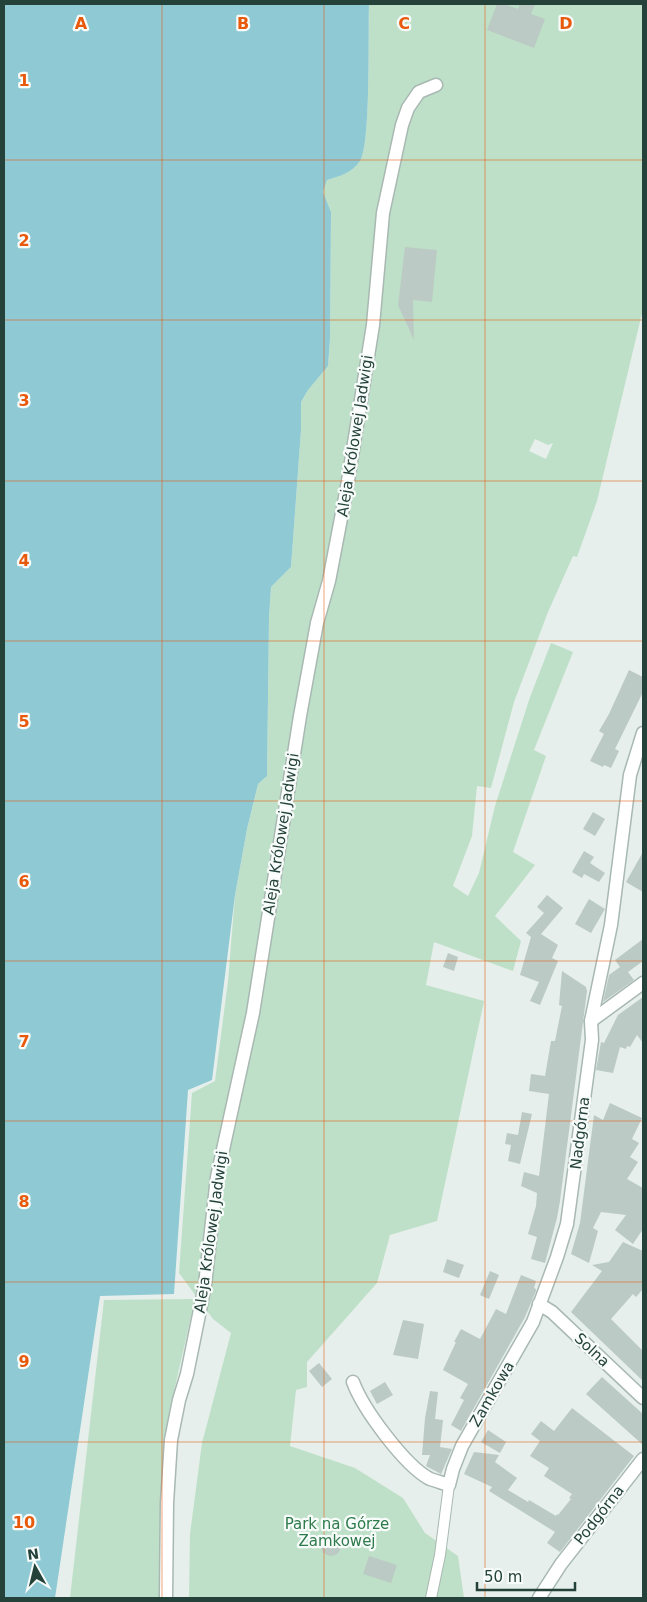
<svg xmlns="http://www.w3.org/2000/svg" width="647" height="1602" font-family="'DejaVu Sans',sans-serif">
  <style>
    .green { fill: #bfe0c8; fill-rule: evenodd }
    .water { fill: #8ec9d4 }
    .building { fill: #bbcac4 }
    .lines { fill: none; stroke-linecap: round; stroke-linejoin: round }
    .pedestrian-casing { stroke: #a8b8b2; stroke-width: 12 }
    .minor-casing { stroke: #a8b8b2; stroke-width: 15 }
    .pedestrian { stroke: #fff; stroke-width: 10 }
    .minor { stroke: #fff; stroke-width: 12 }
    .grid { fill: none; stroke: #e8590c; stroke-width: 1; stroke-opacity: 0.55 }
    .labels { text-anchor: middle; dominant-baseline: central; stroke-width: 4.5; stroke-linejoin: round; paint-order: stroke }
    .street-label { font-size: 15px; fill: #24423a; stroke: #f7fbf9 }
    .park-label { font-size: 15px; fill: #2d7a4b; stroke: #f7fbf9 }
    .grid-label { font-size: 16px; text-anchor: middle; font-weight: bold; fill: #e8590c; stroke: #f7fbf9; stroke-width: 4.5; stroke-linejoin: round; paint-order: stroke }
  </style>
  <rect width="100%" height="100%" fill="#e6efeb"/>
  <g class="green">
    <path d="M369 4H643V309L597 501 577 557 573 556 548 612 514 702 491 788 477 786 472 836 453 886 468 896 479 873 495 806 530 697 551 643 573 652 534 750 546 756 513 852 535 865 495 916 521 941 513 971 434 942 426 985 484 1001 437 1221 390 1235 377 1283 307 1362V1387L296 1390 290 1446 355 1468 403 1498 425 1533 458 1556 464 1598H189L190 1534 202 1443 231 1333 213 1319 179 1273 192 1093 215 1081 228 981 235 895 247 829 258 784 267 776 269 617 271 587 291 567 301 430V402L308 390 328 366 330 339 331 212 323 192 327 180C340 176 352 173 360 161 371 146 368 29 369 4ZM535 439 548 445 553 443 546 459 529 451Z"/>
    <path d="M195 1299 169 1413 164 1480 160 1598H70L104 1300Z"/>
  </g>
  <path class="water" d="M4 4H369C368 30 371 146 360 161 352 173 340 176 327 180L323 192 331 212 330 339 328 366 308 390 301 402V430L291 567 271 587 269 617 267 776 258 784 247 829 235 895 212 1080 188 1090 174 1294 100 1296 55 1598H4Z"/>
  <g class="building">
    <path d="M497 4H504L518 9 520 4H535L531 14 545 19 534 48 487 30Z"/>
    <path d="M405 247 437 250 432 302 413 300 414 340 398 305Z"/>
    <path d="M629 670 643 677V692L615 749 619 751 611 768 604 765 603 767 590 761 604 734 599 731 609 714Z"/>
    <path d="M593 812 605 819 595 836 583 829Z"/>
    <path d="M584 851 594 857 590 863 605 873 599 882 584 874 582 878 572 872Z"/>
    <path d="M643 852V892L626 882Z"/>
    <path d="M547 895 563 908 541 934 558 945 552 958 558 961 540 1005 530 1001 539 982 520 975 531 937 526 933 544 913 537 907Z"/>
    <path d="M589 899 605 909 591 933 575 924Z"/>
    <path d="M643 939V961L628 972 634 980 603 1002 609 975 620 967 615 960Z"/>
    <path d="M448 953 458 957 454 971 443 967Z"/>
    <path d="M562 971 586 987 587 991 560 1201 557 1218 545 1263 531 1259 537 1237 528 1234 536 1206 537 1193 521 1186 524 1172 539 1176 549 1094 529 1091 531 1074 545 1076 551 1041H555L562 1006 559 1005Z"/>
    <path d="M643 997V1043L637 1035 630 1047 627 1046 626 1049 620 1047 613 1073 596 1070 601 1042 604 1043 618 1015Z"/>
    <path d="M610 1103 642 1118 632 1139 639 1143 630 1157 638 1162 627 1179 643 1188V1229L633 1244 615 1230 626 1215 601 1212 593 1228 598 1231 589 1263 571 1254 580 1223 594 1115 603 1120Z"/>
    <path d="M522 1112 532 1114 520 1164 508 1161 511 1145 505 1144 507 1133 518 1135Z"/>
    <path d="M623 1242 643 1251V1289L636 1297 633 1294 611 1319 643 1351V1381L571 1312 602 1271 592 1265 609 1262Z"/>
    <path d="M447 1259 464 1265 459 1278 443 1272Z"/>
    <path d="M490 1271 499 1275 489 1299 480 1295Z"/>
    <path d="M521 1275 536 1281 534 1288 536 1289V1291L525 1317 461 1431 451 1425 464 1400 460 1398 468 1384 443 1370 456 1342H454L461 1329 480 1339 496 1309 506 1314Z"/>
    <path d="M403 1320 424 1324 418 1359 393 1355Z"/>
    <path d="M319 1363 332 1379 322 1387 309 1371Z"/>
    <path d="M602 1377 643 1414V1445L586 1394Z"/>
    <path d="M385 1382 393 1395 377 1404 370 1391Z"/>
    <path d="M430 1391 438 1392 435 1419 443 1420 440 1447 452 1449 441 1474 426 1466 430 1455H422L425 1418Z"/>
    <path d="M572 1408 634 1456 560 1552 547 1543 555 1532 489 1491 492 1487 464 1474 474 1452 499 1455 495 1462 517 1478 508 1490 528 1502 529 1500 556 1516 557 1514 558 1515 571 1499 569 1498 572 1494 544 1476 549 1468 530 1456 540 1441 531 1434 541 1421 554 1431Z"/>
    <path d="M488 1430 506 1442 500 1453 481 1442Z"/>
    <circle cx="331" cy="1546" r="10"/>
    <path d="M369 1556 397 1565 391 1583 363 1574Z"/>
  </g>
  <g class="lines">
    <defs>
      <path id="pedestrian" d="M431 1598 440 1555 449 1485"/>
      <g id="minor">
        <path d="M591 1021 643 983"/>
        <path d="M539 1304 552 1312 643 1398"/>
        <path d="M353 1382C363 1409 405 1466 430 1479 436 1481 443 1483 449 1485L453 1469 462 1446 533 1322 557 1257 567 1224 592 1040 591 1021 611 925 630 775 643 733"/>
        <path d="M166 1598 167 1503 171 1440 179 1400 187 1374 205 1285 217 1177 253 1013 300 716 317 623 329 581 347 487 373 325 383 213 402 125 408 108 419 92 436 85"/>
        <path d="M539 1598 561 1564 643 1459"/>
      </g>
    </defs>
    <use href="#pedestrian" class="pedestrian-casing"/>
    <use href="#minor" class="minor-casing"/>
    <use href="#pedestrian" class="pedestrian"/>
    <use href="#minor" class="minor"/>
  </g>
  <path class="grid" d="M162 4V1598M324 4V1598M485 4V1598M4 160H643M4 320H643M4 481H643M4 641H643M4 801H643M4 961H643M4 1121H643M4 1282H643M4 1442H643"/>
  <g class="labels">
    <g class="street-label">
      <text transform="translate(355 436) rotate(-81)">Aleja Królowej Jadwigi</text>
      <text transform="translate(281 834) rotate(-81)">Aleja Królowej Jadwigi</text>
      <text transform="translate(580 1133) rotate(-83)">Nadgórna</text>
      <text transform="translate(211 1232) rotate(-82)">Aleja Królowej Jadwigi</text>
      <text transform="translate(592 1350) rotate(43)">Solna</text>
      <text transform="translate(492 1394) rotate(-60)">Zamkowa</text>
      <text transform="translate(599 1515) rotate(-52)">Podgórna</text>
    </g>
    <g class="park-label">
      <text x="337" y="1524">Park na Górze<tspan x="337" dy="17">Zamkowej</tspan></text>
    </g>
  </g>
  <g class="grid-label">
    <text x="81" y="29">A</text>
    <text x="243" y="29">B</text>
    <text x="404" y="29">C</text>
    <text x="566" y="29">D</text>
    <text x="24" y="86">1</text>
    <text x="24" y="246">2</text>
    <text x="24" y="406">3</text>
    <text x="24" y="566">4</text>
    <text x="24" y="727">5</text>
    <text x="24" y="887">6</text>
    <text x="24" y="1047">7</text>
    <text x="24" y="1207">8</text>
    <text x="24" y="1367">9</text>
    <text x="24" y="1528">10</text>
  </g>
  <rect width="647" height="1602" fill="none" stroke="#24423a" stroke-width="10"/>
  <g transform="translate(35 1567) rotate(352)" stroke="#f7fbf9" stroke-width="4" paint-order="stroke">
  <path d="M0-4L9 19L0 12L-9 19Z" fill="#24423a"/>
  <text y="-8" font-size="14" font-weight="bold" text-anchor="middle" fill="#24423a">N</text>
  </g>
  <path d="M477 1582v8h98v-8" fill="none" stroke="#24423a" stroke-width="2.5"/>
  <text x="484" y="1582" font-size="15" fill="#24423a" stroke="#f7fbf9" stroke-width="4" paint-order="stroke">50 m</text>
</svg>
